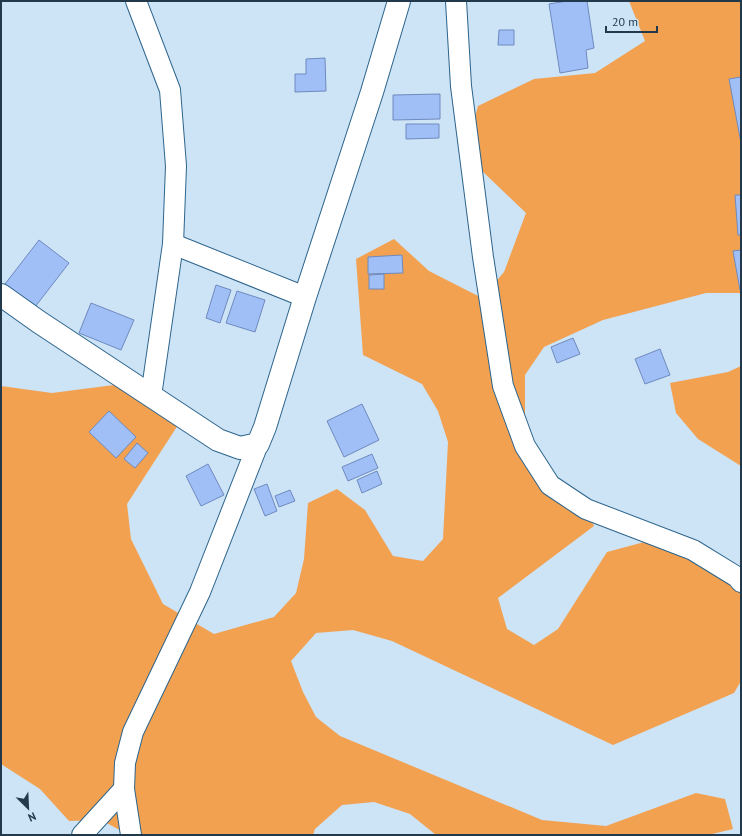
<svg xmlns="http://www.w3.org/2000/svg" width="742" height="836" font-family="'PT Sans',sans-serif">
  <style>
    .green { fill: #f2a151 }
    .building { fill: #a1bff7; stroke: #6e8abe }
    .lines { fill: none; stroke-linecap: round; stroke-linejoin: round }
    .minor-casing { stroke: #2d648b; stroke-width: 22 }
    .major-casing { stroke: #2d648b; stroke-width: 24 }
    .minor { stroke: #fff; stroke-width: 20 }
    .major { stroke: #fff; stroke-width: 22 }
  </style>
  <rect width="100%" height="100%" fill="#cde3f6"/>
  <g class="green">
    <path d="M629 1H741V294L739 293H706L603 320 544 347 525 375V446L586 509 594 526 498 598 507 629 534 645 558 629 607 552 663 537 741 579V681L734 693 613 745 392 641 353 630 316 633 291 661 303 692 316 717 340 736 542 820 606 826 696 793 725 799 733 829 708 835H436L410 814 374 802 342 805 315 829 313 835H129L101 820 69 821 40 789 1 764V386L52 393 145 381 178 425 127 504 131 539 163 604 214 634 274 617 296 593 304 559 308 503 337 489 365 510 393 556 423 561 443 539 448 442 438 411 422 384 363 355 356 259 394 239 429 271 482 298 504 272 526 213 479 168 469 138 478 106 534 79 595 73 645 41Z"/>
    <path d="M741 366V466L698 439 676 413 670 383 728 372Z"/>
  </g>
  <g class="building">
    <path d="M567 1H587L594 48 586 50 588 68 560 73 549 4Z"/>
    <path d="M499 30H514V45H498Z"/>
    <path d="M325 58 326 91 295 92V74H306V59Z"/>
    <path d="M741 77V143L729 79Z"/>
    <path d="M440 94V119L393 120V95Z"/>
    <path d="M406 124H439V138L406 139Z"/>
    <path d="M735 195H741V235H738Z"/>
    <path d="M39 240 69 263 35 307 5 284Z"/>
    <path d="M741 250V290H740L733 251Z"/>
    <path d="M402 255 403 273 368 274V257Z"/>
    <path d="M384 274V289H369V275Z"/>
    <path d="M216 285 231 290 220 323 206 318Z"/>
    <path d="M237 291 265 300 255 332 226 323Z"/>
    <path d="M91 303 134 320 121 350 79 333Z"/>
    <path d="M573 338 580 354 557 363 551 347Z"/>
    <path d="M660 349 670 375 645 384 635 359Z"/>
    <path d="M362 404 379 440 344 457 327 421Z"/>
    <path d="M109 411 136 437 116 458 89 432Z"/>
    <path d="M137 443 148 453 135 468 124 459Z"/>
    <path d="M372 454 378 468 348 481 342 467Z"/>
    <path d="M208 464 224 495 201 506 186 476Z"/>
    <path d="M377 471 382 484 362 493 357 480Z"/>
    <path d="M267 484 277 511 265 516 254 489Z"/>
    <path d="M290 490 295 501 279 507 275 496Z"/>
  </g>
  <g class="lines">
    <defs>
      <g id="minor">
        <path d="M136 1 170 90 176 166 173 244 151 396"/>
        <path d="M456 1 461 86 483 257 503 386 525 446 550 485 586 509 693 550 737 577 741 582"/>
        <path d="M173 244 305 297"/>
        <path d="M82 835 124 789"/>
        <path d="M131 835 124 789 125 763 133 732 200 592 258 444"/>
      </g>
      <path id="major" d="M1 295 39 322 218 440 240 448 258 444 265 427 305 297 372 92 399 1"/>
    </defs>
    <use href="#minor" class="minor-casing"/>
    <use href="#major" class="major-casing"/>
    <use href="#minor" class="minor"/>
    <use href="#major" class="major"/>
  </g>
  <rect width="742" height="836" fill="none" stroke="#22394b" stroke-width="4"/>
  <g transform="translate(28 808) rotate(156)" stroke="#cde3f6" stroke-width="3" paint-order="stroke">
  <path d="M0-3L7 15L0 10L-7 15Z" fill="#22394b"/>
  <text y="-6" font-size="11" font-weight="bold" text-anchor="middle" fill="#22394b">N</text>
  </g>
  <path d="M606 26v6h51v-6" fill="none" stroke="#22394b" stroke-width="2"/>
  <text x="612" y="26" font-size="12" fill="#22394b" stroke="#cde3f6" stroke-width="3" paint-order="stroke">20 m</text>
</svg>
